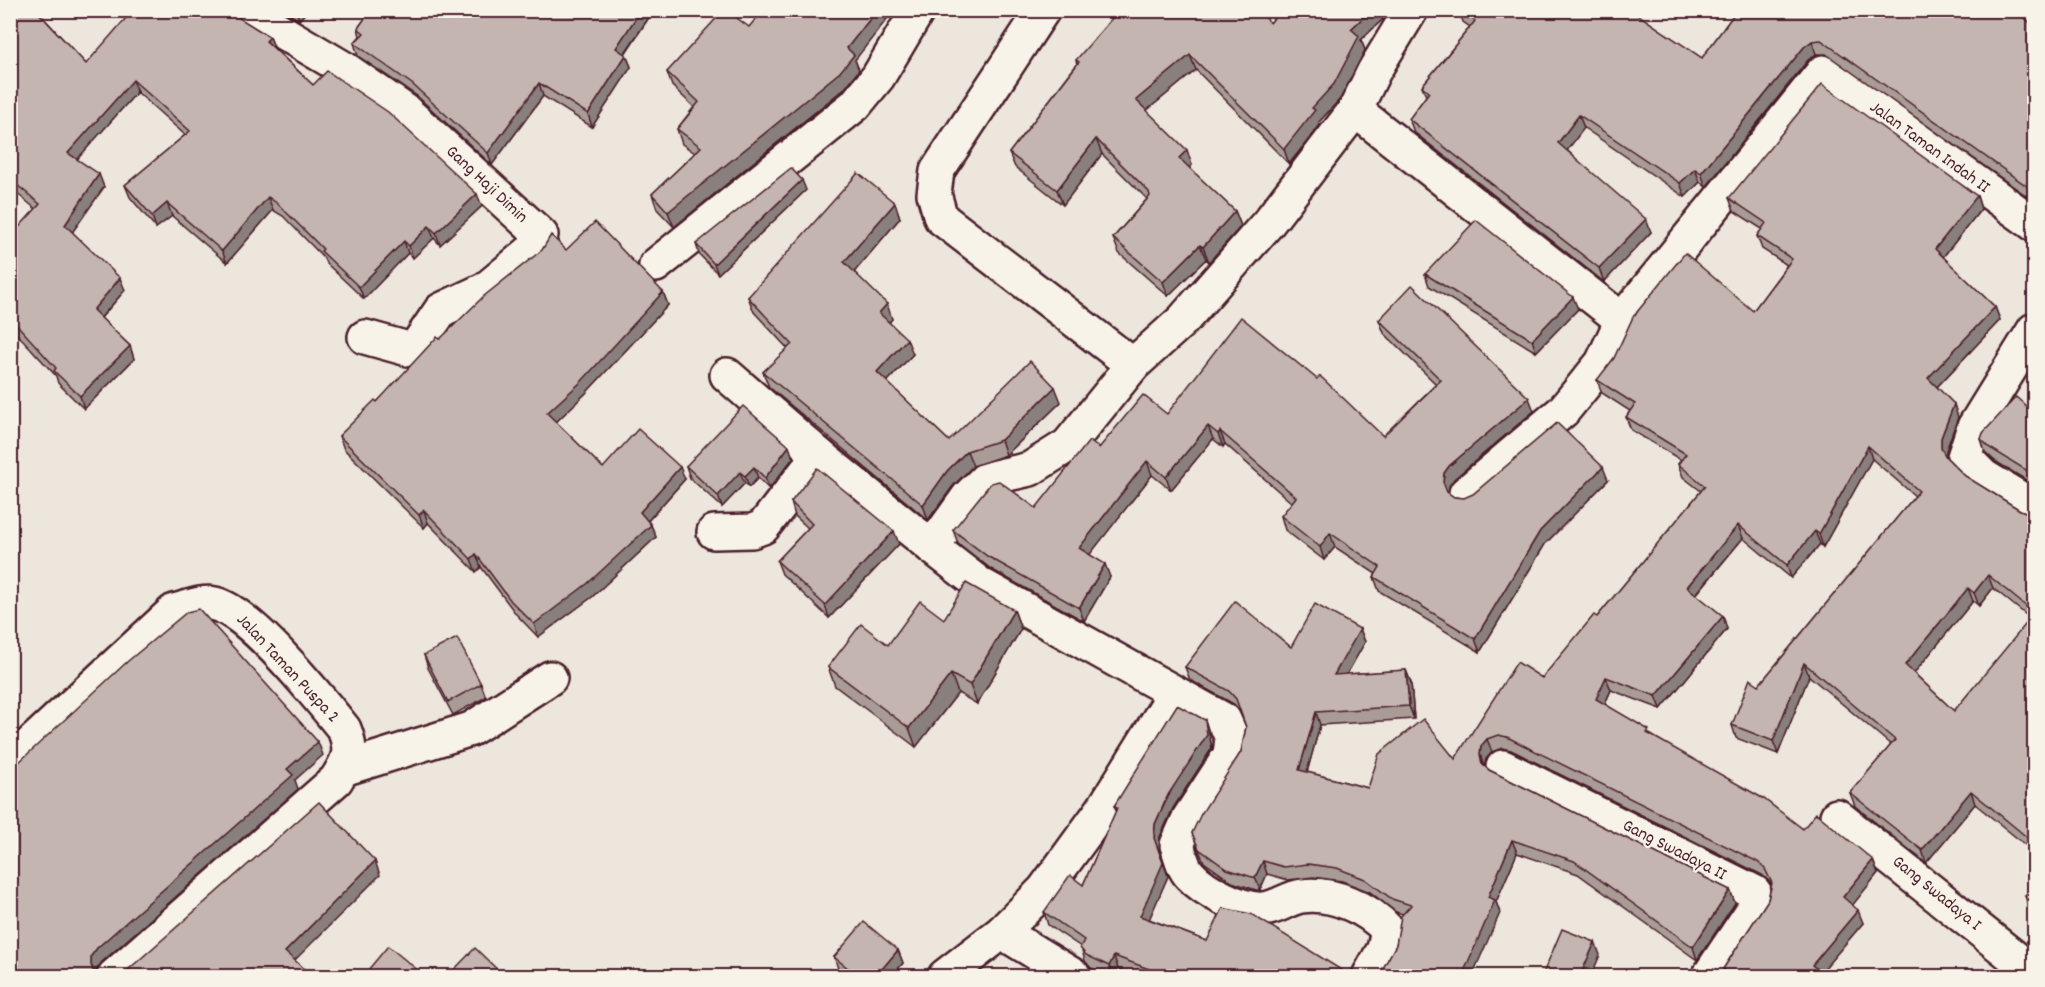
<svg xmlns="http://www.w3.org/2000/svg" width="2045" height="987" font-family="Dekko,sans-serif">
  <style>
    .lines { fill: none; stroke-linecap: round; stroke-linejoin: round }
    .minor-casing { stroke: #4a1f2b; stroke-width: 38 }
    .minor { stroke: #f7f3e8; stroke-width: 33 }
    .wall { fill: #a99c97; stroke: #4a1f2b; stroke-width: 1.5; fill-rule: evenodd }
    .shaded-wall { fill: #897f7b; stroke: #4a1f2b; stroke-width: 1.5 }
    .building { fill: #c4b5b0; stroke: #4a1f2b; stroke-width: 1.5 }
    .labels { text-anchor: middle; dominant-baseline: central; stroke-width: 4.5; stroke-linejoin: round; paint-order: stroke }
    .street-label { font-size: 18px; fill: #4a1f2b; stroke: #f7f3e8 }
  </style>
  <rect width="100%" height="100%" fill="#ece6dd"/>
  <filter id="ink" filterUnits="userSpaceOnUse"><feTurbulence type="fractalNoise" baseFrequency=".0167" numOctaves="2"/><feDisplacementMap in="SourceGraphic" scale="12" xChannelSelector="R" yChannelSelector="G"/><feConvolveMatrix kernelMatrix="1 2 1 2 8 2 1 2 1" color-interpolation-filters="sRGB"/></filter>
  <g filter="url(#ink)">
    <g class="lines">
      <defs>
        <g id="minor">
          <path d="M245 10 345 69 404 110 541 235 535 248 486 289 441 310 416 347 408 349 365 337"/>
          <path d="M1043 10 937 171 934 194 941 218 1133 365"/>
          <path d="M1355 110 1622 320 1602 363 1563 411 1466 493"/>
          <path d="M656 265 855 105 878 77 918 10"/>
          <path d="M1622 320 1823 72 2034 224"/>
          <path d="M2034 330 1974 427 1964 457 1983 476 2034 507"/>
          <path d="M727 375 819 455 932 547"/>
          <path d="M714 532 752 531 763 527 819 455"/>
          <path d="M10 763 174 611C187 608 202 601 215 604 250 612 320 699 344 729 353 751 349 760 336 780L114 976"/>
          <path d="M1503 767 1754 892 1758 898 1755 907 1709 976"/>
          <path d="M343 769 471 729 550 678"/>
          <path d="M1837 816 2034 973"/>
          <path d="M1002 932 1074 976"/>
          <path d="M945 976 1002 932 1044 890 1103 809 1175 693"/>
          <path d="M1369 976 1384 949 1388 930C1368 908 1333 892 1302 896 1288 898 1277 908 1263 909 1241 911 1204 890 1190 875 1183 868 1180 854 1177 845L1189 818 1230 755 1232 738 1224 720 981 585 932 547 968 497 986 479 1030 469 1068 445 1133 365 1183 320 1269 222 1355 110 1374 71 1411 10"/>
        </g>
      </defs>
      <use href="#minor" class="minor-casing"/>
      <use href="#minor" class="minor"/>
    </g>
    <g class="wall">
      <path d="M10 10H44L40 14 86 64 231 13 270 37 274 48 313 85 482 206 440 245 434 238 413 258 408 253 364 299 326 263 323 257 283 216 273 210 227 263 172 216 156 228 130 197 125 185 185 135 137 92 77 159 104 187 72 232 125 290 101 318 130 346 134 359 84 409 58 383 56 376 23 340 10 329V237L36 209 10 188Z"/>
      <path d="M283 10H308L299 20Z"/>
      <path d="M371 10H654L625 54 626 55 631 67 592 127 543 96 492 165 417 96 358 56 354 43 360 36 358 28Z"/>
      <path d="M1281 10H1389L1384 18 1361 40 1365 50 1340 99 1319 122 1320 125 1289 164 1196 70 1146 111 1192 165 1189 168 1235 211 1241 226 1209 262 1206 259 1168 296 1119 253 1113 238 1147 199 1102 154 1063 205 1015 167 1009 153 1077 64 1076 60 1270 23Z"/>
      <path d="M1459 10H1631L1702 58 1737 10 2034 26V201L1826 54H1816L1808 60 1706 187 1700 182 1685 197 1584 128 1567 150 1651 232 1604 282 1414 132 1409 119 1426 96 1422 86 1470 27 1463 22Z"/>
      <path d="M749 27 855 60 859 70 846 87 674 227 657 209 652 194 695 153 682 144 677 129 694 107 672 86 667 72Z"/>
      <path d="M806 190 718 274 699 254 696 244Z"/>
      <path d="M1977 196 1981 209 1943 257 1995 307 2000 320 1937 387 1958 417 1946 451V457L1965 476 2020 510 2028 513 2034 511V852L1975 804 1926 863 1855 806 1850 793 1891 745 1809 676 1778 754 1736 738 1732 725 1759 685 1915 496 1872 459 1823 547 1820 544 1791 578 1743 538 1696 595 1723 616 1727 629 1661 709 1611 690 1605 704 1651 735 1803 829 1878 873 1852 905 1863 923 1821 972 1827 976H1726L1723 969 1768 900 1771 885 1770 882 1762 875 1511 750 1502 748 1492 752 1486 759 1485 766 1489 770 1730 890 1735 903 1697 960 1578 874 1517 853 1496 902 1500 913 1381 972 1396 945 1403 914 1396 912 1370 892 1342 881 1313 877 1288 880 1267 874 1260 890H1256L1232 882 1204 862 1192 833 1241 752 1246 727 1241 712 1234 704 1190 680 1185 667 1291 647 1360 629 1365 642 1347 674 1406 670 1411 683 1414 719 1320 725 1307 772 1368 788 1455 759 1542 678 1597 617 1701 491 1683 477 1678 464 1681 460 1631 430 1626 417 1630 411 1602 393 1597 380 1753 311 1787 265 1762 249 1757 236 1762 229 1734 211 1729 198ZM1993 588 2031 619 1954 711 1914 673 1973 601 1979 606Z"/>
      <path d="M895 203 900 218 854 272 892 319 889 322 913 354 887 382 949 441 1061 402 1006 455 973 466 953 486 928 520 769 387 763 372 788 349 754 312 748 297Z"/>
      <path d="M566 250 663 292 668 305 585 394 556 422 603 468 685 479 648 521 651 525 656 537 592 597 538 637 516 614 481 567 476 572 428 523 424 528 344 449 339 436 377 402 440 339Z"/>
      <path d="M1425 274 1578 309 1536 352 1429 286Z"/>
      <path d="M1379 320 1534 411 1454 479 1449 486 1448 493 1454 497 1464 498 1608 480 1545 544 1480 652 1379 591 1374 577 1376 574 1335 547 1324 560 1285 530 1281 516 1292 503 1225 444 1223 447 1213 439 1171 490 1152 475 1089 555 1110 577 1084 621 991 569 958 543 953 530 1036 508 1099 448 1167 414 1383 436 1436 384 1384 333Z"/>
      <path d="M2034 413V485L1995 461 1985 452 1981 439Z"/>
      <path d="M793 458 769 489 758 478 749 487 745 483 722 507 690 478 686 466Z"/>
      <path d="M791 502 899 544 829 618 782 574 777 561 808 528 795 516Z"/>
      <path d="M1014 610 1021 629 977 704 958 693 916 747 835 686 828 667 888 645Z"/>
      <path d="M424 655 481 684 486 697 453 715 428 668Z"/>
      <path d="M1205 720 1209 733 1212 748 1173 808 1160 837 1159 851 1168 876 1149 919 1207 941 1351 976H1138L1118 969 1115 976H1108L1091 968 1085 961 1081 947 1048 925 1044 912 1083 885 1116 811 1114 806Z"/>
      <path d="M2034 884V913L2030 909 2025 896Z"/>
      <path d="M898 950 903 963 892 976H846L839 971 834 957Z"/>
    </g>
    <g class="shaded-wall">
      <path d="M34 10H44L36 18Z"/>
      <path d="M296 10H308L299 20Z"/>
      <path d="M641 10H654L620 60 616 48Z"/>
      <path d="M877 10H894L855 60 859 70 846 87 674 227 668 212 847 48Z"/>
      <path d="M1371 10H1389L1384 18 1361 40 1365 50 1340 99 1319 122 1320 125 1289 164 1284 149 1312 108 1351 29Z"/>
      <path d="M270 37 275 49 266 41Z"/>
      <path d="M1812 41 1816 54 1808 60 1706 187 1701 173 1804 47Z"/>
      <path d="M626 55 631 67 592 127 588 114Z"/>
      <path d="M1190 55 1196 70 1141 115 1136 100Z"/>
      <path d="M133 80 137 92 72 165 68 153Z"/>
      <path d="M539 83 543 96 492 165 488 153Z"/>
      <path d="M1579 115 1584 128 1563 156 1558 143Z"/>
      <path d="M1096 139 1102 154 1063 205 1057 190Z"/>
      <path d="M1187 150 1192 165 1184 173 1179 158Z"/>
      <path d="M1695 169 1700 182 1685 197 1680 183Z"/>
      <path d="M99 174 104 187 69 237 65 225Z"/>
      <path d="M802 180 806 190 718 274 714 264Z"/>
      <path d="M477 194 482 206 440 245 436 233Z"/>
      <path d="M1977 196 1981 209 1939 262 1935 249Z"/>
      <path d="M268 197 273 210 227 263 222 251Z"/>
      <path d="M167 203 172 216 156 228 152 216Z"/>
      <path d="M895 203 900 218 850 277 844 262Z"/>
      <path d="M1235 211 1241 226 1209 262 1203 247Z"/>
      <path d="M1646 219 1651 232 1604 282 1599 268Z"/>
      <path d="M429 226 434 238 413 258 409 246Z"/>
      <path d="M404 241 408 253 364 299 359 287Z"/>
      <path d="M1200 245 1206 259 1168 296 1163 282Z"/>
      <path d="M120 278 125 290 97 322 93 310Z"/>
      <path d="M663 292 668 305 585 394 552 426 547 413Z"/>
      <path d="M1573 297 1578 309 1536 352 1532 340Z"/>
      <path d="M887 304 892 319 884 328 879 313Z"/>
      <path d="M1995 307 2000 320 1933 391 1928 378Z"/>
      <path d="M907 339 913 354 882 387 877 372Z"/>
      <path d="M130 346 134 359 84 409 80 396Z"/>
      <path d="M1055 387 1061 402 1006 455 1001 440Z"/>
      <path d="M1529 398 1534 411 1454 479 1449 486 1448 496 1443 482 1444 473 1449 466Z"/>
      <path d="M1954 404 1958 417 1946 451V461L1941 448V438Z"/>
      <path d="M1208 426 1213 439 1171 490 1166 477Z"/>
      <path d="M1220 431 1225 444 1223 447 1218 434Z"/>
      <path d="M789 446 793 458 769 489 765 478Z"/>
      <path d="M1868 446 1872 459 1823 547 1819 534Z"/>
      <path d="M967 451 973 466 953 486 928 520 923 505 947 471Z"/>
      <path d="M1147 461 1152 475 1084 562 1079 548Z"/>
      <path d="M680 467 685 479 644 525 640 512Z"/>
      <path d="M754 467 758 478 749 487 745 476Z"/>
      <path d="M1603 467 1608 480 1545 544 1480 652 1475 639 1540 531Z"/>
      <path d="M740 472 745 483 722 507 718 496Z"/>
      <path d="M424 510 428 523 424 528 419 515Z"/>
      <path d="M651 525 656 537 592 597 538 637 534 624Z"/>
      <path d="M1738 525 1743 538 1691 600 1687 587Z"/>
      <path d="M894 531 899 544 829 618 825 605Z"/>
      <path d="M1815 531 1820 544 1791 578 1787 565Z"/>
      <path d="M1330 533 1335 547 1324 560 1320 547Z"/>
      <path d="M476 554 481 567 476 572 471 559Z"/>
      <path d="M1105 564 1110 577 1084 621 1079 608Z"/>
      <path d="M1988 575 1993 588 1979 606 1974 593Z"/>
      <path d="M1968 588 1973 601 1910 678 1905 665Z"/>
      <path d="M1014 610 1021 629 977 704 970 685Z"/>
      <path d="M1723 616 1727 629 1661 709 1656 696Z"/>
      <path d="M1360 629 1365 642 1339 688 1334 675Z"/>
      <path d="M1804 663 1809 676 1778 754 1773 741Z"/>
      <path d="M1406 670 1411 683 1414 719 1409 706Z"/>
      <path d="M951 674 958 693 916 747 909 728Z"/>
      <path d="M1606 677 1611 690 1601 712 1596 699Z"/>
      <path d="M1316 712 1320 725 1304 783 1299 770Z"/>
      <path d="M1205 720 1209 733 1212 748 1173 808 1160 837 1159 851 1168 876 1145 929 1140 916 1154 838 1155 824Z"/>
      <path d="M1487 739 1492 752 1486 759 1484 768 1487 777 1480 754 1481 746Z"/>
      <path d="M318 742 323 755 295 780 298 789 102 962 96 970V976L91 965V956L97 948 287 769Z"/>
      <path d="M1971 791 1975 804 1926 863 1922 850Z"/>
      <path d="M1512 840 1517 853 1496 902 1500 913 1472 976H1462L1488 897Z"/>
      <path d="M1873 860 1878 873 1848 911 1843 897Z"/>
      <path d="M375 861 380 875 290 965 285 952Z"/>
      <path d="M1263 861 1267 874 1260 890 1255 877Z"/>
      <path d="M1730 890 1735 903 1697 960 1693 947Z"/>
      <path d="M1858 910 1863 923 1818 976 1812 965Z"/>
      <path d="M1595 942 1600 955 1591 976H1580Z"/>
      <path d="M898 950 903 963 892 976H876Z"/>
      <path d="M1114 956 1118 969 1115 976H1113L1109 966Z"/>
    </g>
    <g class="building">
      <path d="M10 10H36L86 64 133 10H228L231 13 270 37 266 41 313 85 327 71 388 112 477 194 436 233 429 226 409 246 404 241 359 287 321 251 323 249 278 204 268 197 222 251 167 203 152 216 125 185 190 131 133 80 68 153 99 174 65 225 120 278 93 310 130 346 80 396 54 371 56 368 19 327 10 321V237L40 204 10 179Z"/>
      <path d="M371 10H641L616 48 626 55 588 114 539 83 488 153 412 84 354 43 364 33 358 28Z"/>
      <path d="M724 10H726L749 27 763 10H807L811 14 813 10H877L847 48 854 55 840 72 668 212 652 194 701 147 677 129 699 102 667 72Z"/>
      <path d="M1119 10H1260L1270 23 1281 10H1371L1351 29 1359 36 1334 84 1312 108 1315 110 1284 149 1190 55 1136 100 1187 150 1179 158 1235 211 1203 247 1200 245 1163 282 1113 238 1150 196 1149 192 1096 139 1057 190 1009 153 1079 62 1076 60Z"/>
      <path d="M1461 10H1631L1702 58 1737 10H2015L2034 26V191L1821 40 1812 41 1804 47 1701 173 1695 169 1680 183 1579 115 1558 143 1646 219 1599 268 1409 119 1429 92 1422 86 1475 21Z"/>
      <path d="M1822 84 1977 196 1935 249 1995 307 1928 378 1954 404 1941 438V448L1946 457 1965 476 2020 510 2028 513 2034 511V613L1988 575 1974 593 1968 588 1905 665 1954 711 2034 614V843L1971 791 1922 850 1850 793 1895 740 1804 663 1773 741 1732 725 1750 679 1759 685 1919 491 1868 446 1819 534 1815 531 1787 565 1738 525 1687 587 1723 616 1656 696 1606 677 1596 699 1649 730 1647 733 1764 799 1803 829 1816 813 1873 860 1843 897 1858 910 1812 965 1827 976H1734L1723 969 1768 900 1772 883 1765 869 1758 862 1507 737 1498 735 1487 739 1481 746 1480 754 1482 764 1489 770 1730 890 1693 947 1574 861 1512 840 1488 897 1495 900 1462 976H1376L1381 972 1396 945 1401 916 1411 905 1392 899 1365 879 1337 868 1308 864 1284 867 1263 861 1255 877H1252L1227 869 1199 849 1192 833 1201 814 1241 752 1246 727 1236 699 1229 691 1185 667 1235 601 1291 647 1315 604 1360 629 1334 675 1406 670 1409 706 1316 712 1299 770 1368 788 1379 754 1423 719 1455 759 1517 662 1542 678 1594 615 1597 617 1705 486 1678 464 1686 454 1626 417 1635 404 1597 380 1614 358 1633 317 1685 253 1753 311 1792 259 1757 236 1766 223 1729 198Z"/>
      <path d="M791 168 802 180 714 264 696 244Z"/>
      <path d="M858 173 895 203 844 262 887 304 879 313 907 339 877 372 949 441 1030 361 1055 387 1001 440 967 451 947 471 923 505 763 372 792 344 748 297Z"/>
      <path d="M1476 220 1573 297 1532 340 1425 274Z"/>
      <path d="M595 222 663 292 581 382 547 413 603 468 638 429 680 467 640 512 651 525 587 584 534 624 511 601 476 554 471 559 424 510 419 515 339 436 375 400 377 402 437 337 440 339 484 296 542 250 551 235 566 250Z"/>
      <path d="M1412 285 1529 398 1449 466 1444 473 1443 482 1447 492 1454 497 1464 498 1473 494 1557 423 1603 467 1540 531 1475 639 1374 577 1380 567 1330 533 1320 547 1281 516 1296 497 1220 431 1218 434 1208 426 1166 477 1147 461 1079 548 1105 564 1079 608 987 556 953 530 991 483 999 481 1036 508 1089 441 1099 448 1143 395 1167 414 1241 317 1317 379 1320 376 1383 436 1441 380 1379 320Z"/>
      <path d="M2016 397 2034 413V475L1990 448 1981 439 1983 433Z"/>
      <path d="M743 406 789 446 765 478 754 467 745 476 740 472 718 496 686 466Z"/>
      <path d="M817 468 894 531 825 605 777 561 812 524 791 502Z"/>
      <path d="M966 583 1014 610 970 685 951 674 909 728 828 667 861 624 888 645 920 601 944 619Z"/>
      <path d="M199 609 318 742 287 769 293 775 97 948 91 956V965L95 975 98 976H10V767L18 763 128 661 187 612Z"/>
      <path d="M457 638 481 684 448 702 424 655Z"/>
      <path d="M1177 705 1205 720 1207 735 1168 795 1155 824 1154 838 1163 863 1140 916 1207 941 1223 908 1251 914 1351 976H1168L1114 956 1109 966 1086 955 1080 948 1084 940 1044 912 1070 875 1083 885 1117 808 1114 806Z"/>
      <path d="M319 802 375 861 285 952 313 976H121Z"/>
      <path d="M2034 884V904L2025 896Z"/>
      <path d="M864 922 898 950 876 976H858L834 957Z"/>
      <path d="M1562 929 1595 942 1580 976H1542Z"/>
      <path d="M388 946 425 976H363Z"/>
      <path d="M475 948 504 976H448Z"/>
    </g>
  </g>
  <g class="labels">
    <g class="street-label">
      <text transform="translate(1929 148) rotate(36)">Jalan Taman Indah II</text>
      <text transform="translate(486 185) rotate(43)">Gang Haji Dimin</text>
      <text transform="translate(287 669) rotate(47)">Jalan Taman Puspa 2</text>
      <text transform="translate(1674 851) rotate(27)">Gang Swadaya II</text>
      <text transform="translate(1936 894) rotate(39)">Gang Swadaya I</text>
    </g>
  </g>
  <rect width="2045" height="987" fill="none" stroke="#f7f3e8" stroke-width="36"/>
  <rect x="18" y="18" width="2009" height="951" fill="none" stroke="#4a1f2b" stroke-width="2" filter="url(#ink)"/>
</svg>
